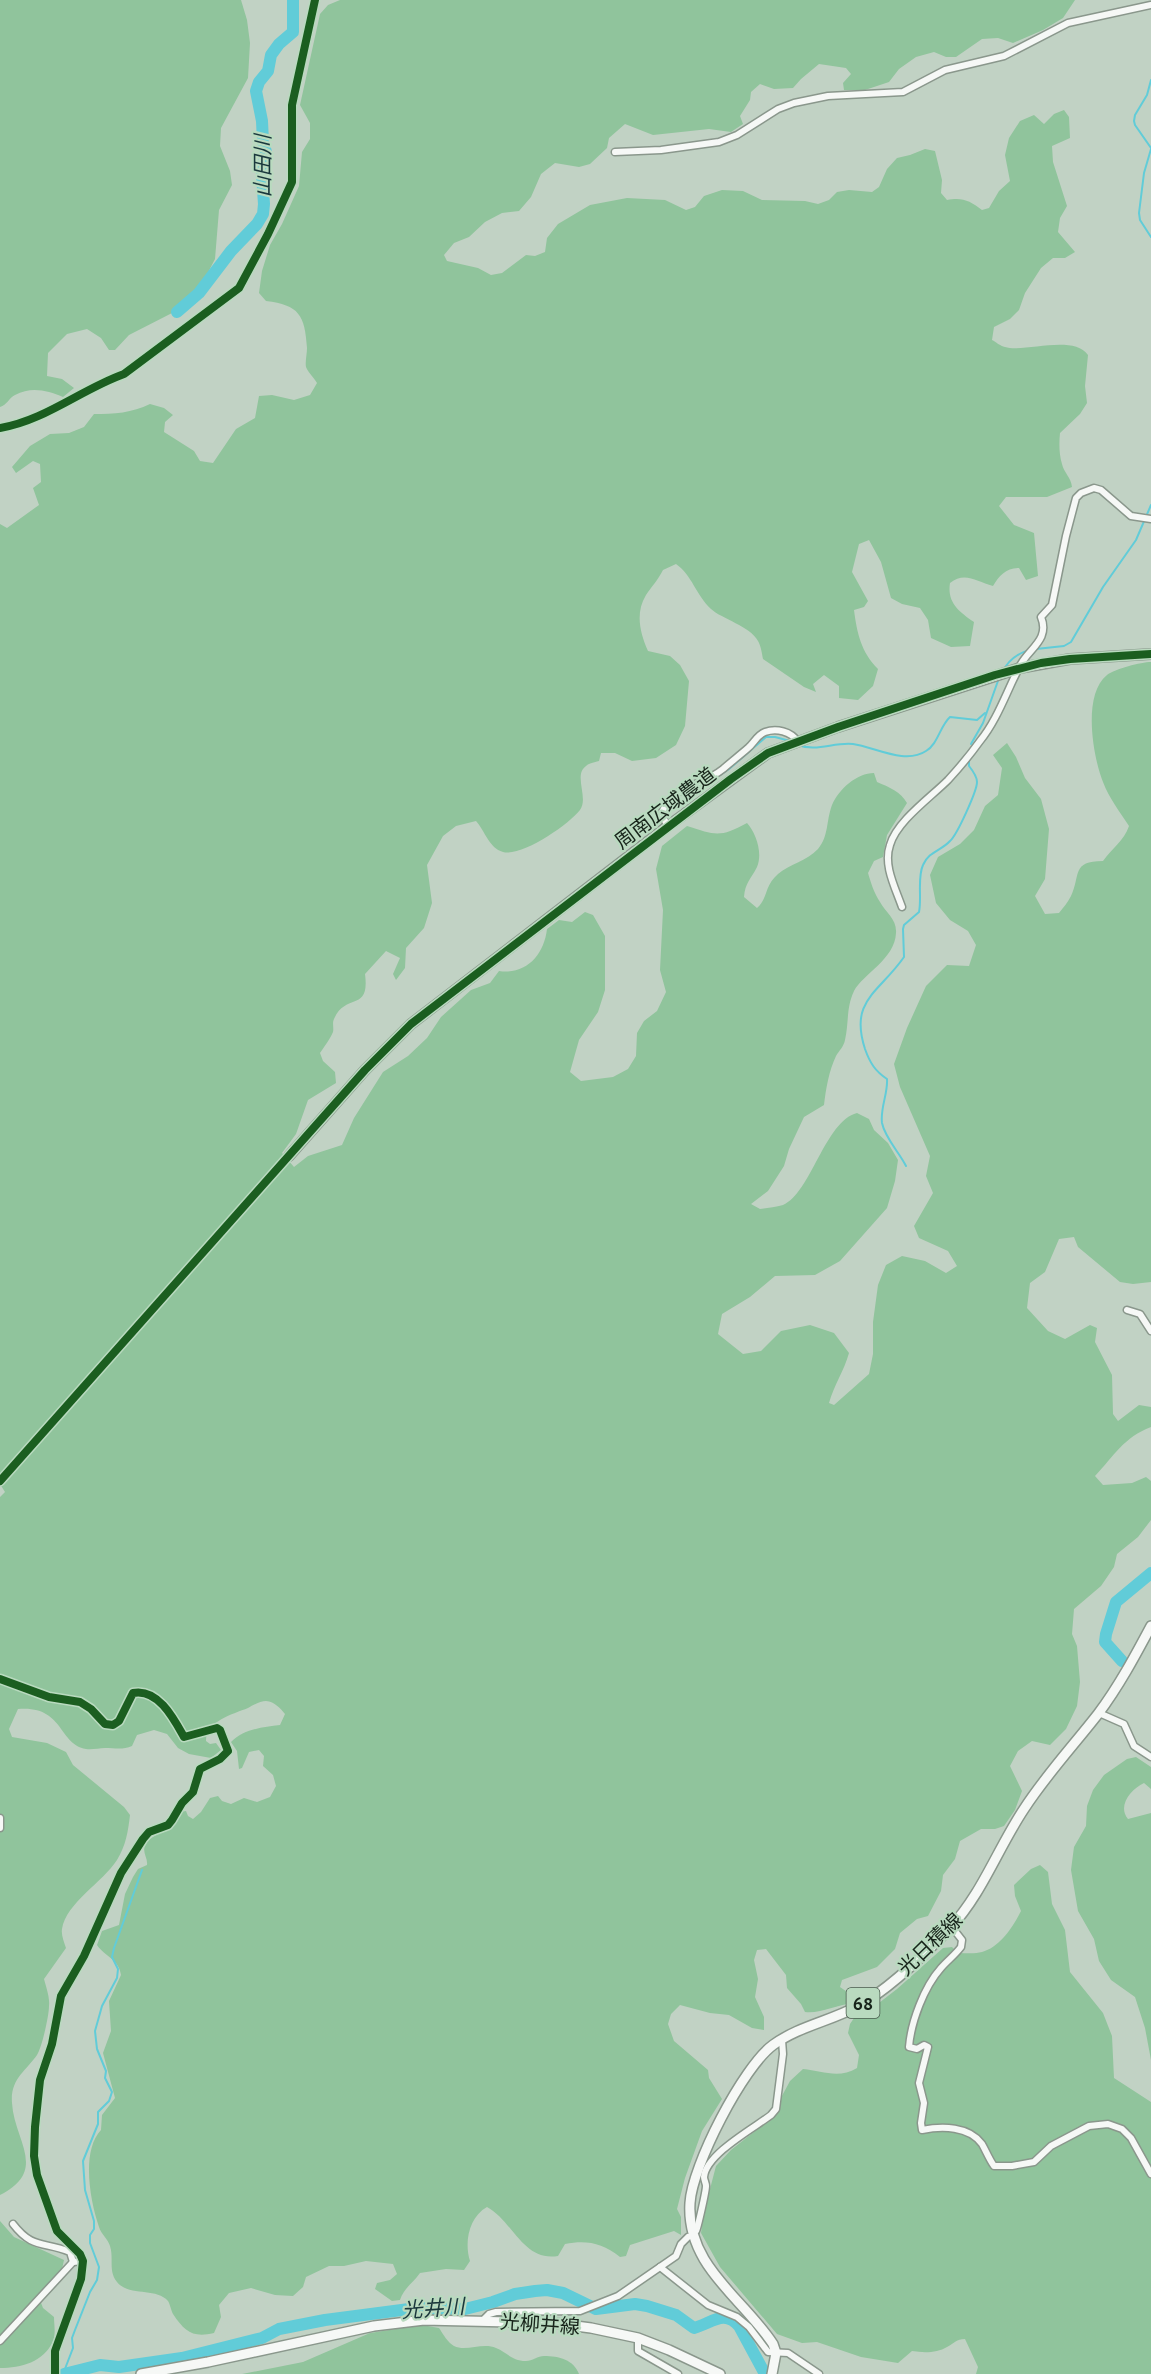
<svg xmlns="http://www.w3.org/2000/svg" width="1151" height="2374" font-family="'PT Sans','Noto Sans JP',sans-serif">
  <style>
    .green { fill: #90c49c }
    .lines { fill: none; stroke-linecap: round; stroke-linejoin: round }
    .stream { stroke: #61ccd8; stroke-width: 2 }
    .river { stroke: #61ccd8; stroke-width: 12 }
    .secondary-tunnel { stroke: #9fafa2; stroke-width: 9; stroke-dasharray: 9 4.5; stroke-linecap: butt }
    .street-casing { stroke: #8a978c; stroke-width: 9 }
    .secondary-casing { stroke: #8a978c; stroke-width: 12 }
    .primary-casing { stroke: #8a978c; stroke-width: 12 }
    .street { stroke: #f6f8f6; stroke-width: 6 }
    .secondary { stroke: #f6f8f6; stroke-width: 9 }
    .primary { stroke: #f6f8f6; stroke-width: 9 }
    .cycleway-casing { stroke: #b9dabf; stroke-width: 11 }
    .cycleway { stroke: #1b5e20; stroke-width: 8 }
    .labels { text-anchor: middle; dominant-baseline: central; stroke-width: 4.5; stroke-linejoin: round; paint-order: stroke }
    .shield { fill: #b9dabf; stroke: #485b4c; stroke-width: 1.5 }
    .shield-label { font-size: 18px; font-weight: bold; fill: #17241a }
    .street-label { font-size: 20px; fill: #17241a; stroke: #b9dabf }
    .water-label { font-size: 21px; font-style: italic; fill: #1a373c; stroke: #b9dabf }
  </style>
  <rect width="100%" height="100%" fill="#c1d2c4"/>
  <g class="green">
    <path d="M0 0H241L247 20 250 43 248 78 221 128 220 146 230 171 232 185 219 210 215 259 202 284 174 312 129 335 115 350H109L101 338 87 329 67 334 48 353 47 376 62 379 74 388 63 397C48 391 32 386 15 395 9 398 7 405 0 407Z"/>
    <path d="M340 0H1075L1063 18 1043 30 1013 43 998 38 982 39 956 57H946L934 52 916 57 899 69 889 82 865 90H844L843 83 851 74 846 68 819 64 801 79 793 88 774 89 760 84 751 92 750 100 740 116 743 124 731 132 709 129 653 135 625 124 609 138 607 148 590 164 579 167 555 163 541 174 531 197 519 211 502 213 485 222 469 237 454 243 444 255 447 261 478 268 491 275 502 273 526 255 535 256 545 252 547 238 558 224 590 205 627 198 665 200 686 210 695 207 704 196 722 190 743 191 762 200 805 201 818 204 829 200 837 192 849 190 872 192 879 187 887 169 897 158 910 155 925 149 935 151 942 180 941 193 947 200C963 197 970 201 982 210L989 208 999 191 1010 181 1005 155 1009 138 1020 121 1034 115 1044 124 1054 114 1064 110 1069 117 1070 138 1052 146 1053 162 1067 206 1060 218 1058 232 1075 252 1065 258H1053L1041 268 1025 293 1019 310 1010 319 994 327 992 340C996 342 1000 346 1005 347 1024 353 1073 334 1088 355L1085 386 1087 403 1080 414 1060 433C1059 443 1059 454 1062 464 1064 473 1071 477 1072 487L1047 497H1006L999 506 1014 525 1034 533 1038 576 1026 580 1019 568C1006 568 999 576 993 586 977 582 965 571 950 583 947 602 958 611 974 622L970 646 951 647 931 638 928 620 920 608 902 604 891 598 881 562 869 540 859 544 852 572 868 601 864 607 854 610C857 633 861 652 878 669L873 686 858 700 839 698V686L824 675 813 684 816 692 804 687 763 659C762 654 761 646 758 641 750 626 722 619 711 609 696 595 692 575 676 564L663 570C658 580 652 586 646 595 635 613 640 633 648 651L670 656 680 665 689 681 685 726 676 745 656 758 632 761 615 753H601L599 761C596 762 589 763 586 766 573 775 589 798 580 810 568 825 522 857 503 852 489 848 485 831 476 821L456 826 443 836 427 865 432 903 424 928 406 948 405 968 396 980 393 974 400 958 386 951 365 974C370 1013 346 992 334 1019 332 1023 334 1028 333 1032 330 1039 324 1047 320 1053L323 1061 335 1072 336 1083 308 1100 296 1134 282 1153 294 1167 308 1156 342 1145 354 1118 383 1072 408 1056 427 1038 441 1017 471 990 490 983 499 971C526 975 544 955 547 929L559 920 572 922 585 912 593 915 605 936V990L598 1012 579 1040 570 1072 581 1081 613 1077 628 1069 636 1056 637 1033 644 1021 657 1011 666 992 660 970 663 910 656 869 662 846 687 826C715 835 720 838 747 823 756 833 763 853 757 867 751 879 745 883 744 897L757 908C768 899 764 886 778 874 790 864 807 861 818 849 829 836 826 821 832 805 839 789 857 773 874 773L877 782C889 787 901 792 907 803L887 835 883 857 874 861 868 873C871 883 874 893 880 902 886 913 897 919 896 933 895 959 863 974 854 991 846 1008 849 1023 845 1040 844 1046 839 1051 836 1056 829 1071 826 1088 824 1105L804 1117 789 1149 784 1166 768 1191 751 1204 760 1209C767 1208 776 1207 783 1205 811 1193 825 1121 857 1113L869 1119 874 1130 888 1143 898 1160 895 1181 887 1208 840 1261 815 1275 775 1276 750 1297 722 1314 718 1334 743 1354 761 1351 781 1331 810 1325 834 1333 849 1353C844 1371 834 1385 829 1403L834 1405 869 1374 873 1354V1322L878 1285 886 1265 902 1256 925 1261 946 1273 957 1266 948 1251 919 1238 914 1226 933 1193 926 1176 930 1156 900 1087 894 1064 907 1028 926 986 947 965 969 966 976 945 968 931 950 920 936 903 930 875 938 857 960 844 974 830 985 806 998 795 1002 768 993 755 1007 743 1016 757 1025 778 1041 799 1049 829 1045 879 1035 896 1045 914 1059 913C1063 908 1068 902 1071 896 1081 875 1071 861 1103 861 1112 848 1124 841 1129 826 1120 812 1109 798 1103 782 1093 757 1082 695 1107 675 1115 669 1141 662 1151 662V1282L1133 1284 1120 1282 1078 1247 1074 1237 1059 1239 1045 1272 1030 1283 1027 1308 1048 1331 1065 1339 1090 1325 1097 1328 1095 1342 1112 1375 1113 1414 1118 1421 1139 1405 1151 1407V1427C1124 1437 1114 1456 1095 1476L1103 1485 1132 1483 1146 1477 1151 1481V1520L1138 1537 1117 1554 1114 1567 1101 1586 1074 1609 1072 1634 1077 1646 1080 1682 1077 1706 1066 1729 1050 1745 1032 1741 1018 1751 1010 1766 1022 1791 1015 1810 1004 1826 995 1829H981L960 1841 955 1859 943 1875 941 1891 928 1916 917 1919 900 1933 895 1949 877 1967 842 1980 840 1987 853 1996V2003C836 2005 820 2014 805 2012L801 2004 787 1988 786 1975 766 1949 757 1950 754 1960 758 1979 755 1997 764 2017V2030L752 2028 729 2015 710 2013 680 2005 671 2014 668 2024 674 2041 708 2070 709 2078 722 2099 702 2131 685 2178 677 2209 681 2217V2235L674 2231 630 2245 626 2256 620 2257C602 2243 587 2240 565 2244L558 2256C523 2262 513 2221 487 2207 469 2217 464 2242 470 2261L464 2270 446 2269 420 2273C412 2284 404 2288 400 2300L392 2301 375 2289 377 2283 390 2280 397 2274 393 2264 366 2261 344 2266H329L306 2277 303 2287 293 2296 275 2295 251 2288 229 2293 219 2305 221 2317 214 2333C193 2338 185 2332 173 2314 171 2310 170 2304 168 2301 156 2287 129 2297 117 2282 108 2271 114 2258 110 2246 108 2239 101 2234 99 2227 90 2201 81 2151 101 2130L102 2115 115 2098 103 2053 111 2031 109 2001 121 1975C119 1959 105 1957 97 1945L102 1931 119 1925 125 1894 133 1877 138 1869 147 1865C148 1858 142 1852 145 1846 149 1836 161 1834 168 1828 174 1824 177 1819 180 1812L186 1811 188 1816 193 1819 201 1812 210 1798 218 1796 222 1801 231 1804 244 1798 257 1802 270 1797 276 1786 273 1775 263 1766 264 1756 259 1750 249 1752 242 1768 239 1769 237 1751 231 1742C244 1729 263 1727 280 1725L285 1714C280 1708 275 1702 266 1701 261 1701 253 1705 248 1708 233 1714 206 1721 206 1741L210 1744 216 1743 221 1750 211 1758 189 1754 178 1748 167 1734 154 1730 137 1735 132 1746C123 1750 115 1748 105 1748 99 1748 92 1750 86 1749 58 1744 64 1705 18 1709L9 1729 12 1737 47 1743 66 1752 73 1765 124 1807 130 1815C128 1832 126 1845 117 1860 103 1882 66 1903 62 1929 61 1935 64 1942 66 1948L44 1979C46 1987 50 1997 49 2006 49 2016 42 2047 37 2055 26 2071 10 2079 12 2103 14 2141 49 2170 0 2195V1497L5 1492 0 1484V524L7 528 39 505 33 488 41 482 40 464 33 461 16 473 12 467 30 446 50 434 69 433 84 427 94 414C114 414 132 413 150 404L164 408 173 415 165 422 164 432 194 451 200 461 213 463 236 429 255 418 259 396 272 395 294 400 310 395 317 383C314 378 308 372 306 367 305 362 307 354 307 348 305 315 299 305 266 301L259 293 262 271 270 245 282 224 299 186 302 152 310 139V123L300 105 320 14 328 5Z"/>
    <path d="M1136 1757 1151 1767V1789L1144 1783C1131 1789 1117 1806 1128 1819L1151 1813V2060L1145 2028 1135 1997 1111 1980 1099 1961 1094 1939 1078 1911 1071 1870 1074 1847 1086 1826 1087 1806 1093 1790 1104 1775 1127 1759Z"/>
    <path d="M1040 1865 1048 1872 1052 1904 1065 1930 1070 1972 1103 2013 1112 2036 1114 2078 1151 2102V2374H976L978 2367 965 2339C956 2339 955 2343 947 2347 937 2353 924 2353 912 2351L898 2363 861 2357 817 2342 802 2343 777 2334 720 2267 701 2233 704 2212 716 2166 731 2150 769 2120 790 2081 803 2069C822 2071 839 2079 857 2068L859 2055 848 2033 850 2024 856 2015 875 2006 897 1989 943 1948 952 1947 958 1953C966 1953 975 1954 982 1952 1000 1947 1013 1927 1021 1911L1015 1896 1014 1885 1031 1869Z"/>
    <path d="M0 2221 14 2237 64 2260 62 2269 38 2295 43 2308 54 2317C54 2324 56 2334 53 2341 44 2362 21 2368 0 2368Z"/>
    <path d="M422 2325 439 2328C443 2334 448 2343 454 2346 466 2352 483 2342 496 2348 507 2352 511 2361 526 2361 532 2361 538 2356 544 2356 559 2356 574 2360 579 2374H242L303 2362 370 2333Z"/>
  </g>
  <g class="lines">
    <g class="stream">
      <path d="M1151 80 1147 95 1135 115 1134 121 1135 125 1151 148"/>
      <path d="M1151 149 1144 173 1139 213 1140 220 1151 237"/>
      <path d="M1036 649 1064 646 1071 642 1103 587 1136 540 1151 505"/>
      <path d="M1003 671C1009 659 1018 653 1030 650"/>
      <path d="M971 744 983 723 999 678"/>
      <path d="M798 745C816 752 834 742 853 744 875 747 905 765 926 751 938 744 940 726 950 717L977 720 985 713"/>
      <path d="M682 794 711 781 729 769 766 737H775L790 741"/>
      <path d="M906 1166C899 1152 885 1138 882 1123 880 1108 888 1094 887 1079 875 1071 870 1063 865 1049 849 1000 879 993 904 957L903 929 904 925 919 912C922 897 917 878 923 865 929 851 941 851 950 841 957 835 977 791 977 782 977 776 973 771 969 766V758"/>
      <path d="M63 2374 73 2348 72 2338 75 2330 90 2292 97 2280 99 2267 90 2243V2235L94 2229V2221L85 2190 83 2161 98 2124V2112L109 2101 112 2092 105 2078 106 2071 97 2049 95 2031 102 2006 117 1978 118 1969 112 1957 114 1948 142 1870"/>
    </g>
    <g class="river">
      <path d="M177 312 199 293 231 251 257 224 263 214 264 204 262 175 266 152 263 142 262 121 256 91 259 82 268 71 271 55 279 44 293 32V0"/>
      <path d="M1122 1661 1105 1642 1106 1634 1116 1602 1151 1573"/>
      <path d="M64 2374 100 2365 119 2367 182 2358 262 2338 279 2329 325 2320 417 2308 465 2309 493 2302 515 2294 535 2291 547 2290 563 2293 596 2309 635 2304 647 2306 676 2315 694 2328C712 2323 724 2309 739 2326L765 2374"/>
    </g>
    <path class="secondary-tunnel" d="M0 1481 289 1156"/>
    <defs>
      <g id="street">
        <path d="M615 152 661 150 719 142 737 135 778 109 794 103 828 96 903 92 945 70 1004 56 1068 23 1151 5"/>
        <path d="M0 428C44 421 82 389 124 374L239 288 268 234 292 182V105L315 0"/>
        <path d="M668 826 661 814C676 782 698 789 723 769 731 762 740 755 748 748 754 743 757 735 765 732 776 728 791 731 798 742"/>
        <path d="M902 907C895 887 883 865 890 845 897 821 930 798 948 780 959 768 970 755 980 741 998 719 1007 690 1021 664 1030 648 1050 639 1041 617L1052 605 1066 536 1076 498 1081 493 1094 488 1101 490 1131 516 1151 519"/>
        <path d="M1127 1310 1140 1314 1151 1331"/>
        <path d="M0 1679 49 1697 80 1702 91 1709 105 1724 113 1725 119 1721 133 1693C158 1688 174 1719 184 1737L217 1728 220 1730 228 1751 220 1759 200 1769 193 1792 182 1803 172 1820 168 1825 149 1832 143 1839 121 1873 84 1956 61 1996 52 2044 40 2080 35 2127 34 2156 37 2175 57 2231 80 2254 83 2261 81 2279 55 2351V2374"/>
        <path d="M1099 1713 1124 1724 1134 1746 1151 1757"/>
        <path d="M0 1818V1828"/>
        <path d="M951 1926 962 1940 961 1947C955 1955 948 1960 941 1968 924 1987 911 2022 909 2047L917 2049 924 2045 928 2047 919 2083 924 2103 921 2123 922 2130C942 2126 969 2126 982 2144 986 2151 989 2159 994 2166H1012L1034 2162 1051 2146 1089 2126 1108 2124 1122 2129 1131 2138 1151 2174"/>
        <path d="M13 2224C33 2250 44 2241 70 2252L73 2262 83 2261"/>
        <path d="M696 2231C698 2227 706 2191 706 2186 706 2183 704 2180 704 2177 706 2154 754 2128 771 2115L776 2109 783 2054 782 2040"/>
        <path d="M660 2267 708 2305 737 2317 749 2327 768 2352 788 2353 819 2374"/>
        <path d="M483 2320 489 2314 496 2312 580 2311 618 2296 676 2256 681 2244 688 2237"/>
        <path d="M638 2338V2351L678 2374"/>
        <path d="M0 2341 73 2262"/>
      </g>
      <path id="secondary" d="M289 1156 365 1070 411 1024 668 826 768 753 838 727 1020 668 1070 659 1151 654"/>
      <g id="primary">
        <path d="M141 2374 208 2362 374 2326 424 2320 553 2323 591 2328 638 2338 669 2350 720 2374"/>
        <path d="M772 2374 776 2353 773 2344C743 2298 686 2266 690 2203 692 2166 743 2067 773 2045 799 2026 831 2021 858 2006 888 1990 926 1953 950 1928 982 1894 998 1848 1024 1809 1046 1775 1073 1746 1098 1714 1119 1686 1135 1656 1151 1626"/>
      </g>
    </defs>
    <use href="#street" class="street-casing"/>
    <use href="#secondary" class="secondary-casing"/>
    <use href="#primary" class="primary-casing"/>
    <use href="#street" class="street"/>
    <use href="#secondary" class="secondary"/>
    <use href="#primary" class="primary"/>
    <defs>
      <g id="cycleway">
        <path d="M0 428C44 421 82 389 124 374L239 288 268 234 292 182V105L315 0"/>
        <path d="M0 1481 365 1070 411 1024 731 779 768 753 838 727 995 675 1041 663 1070 659 1151 654"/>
        <path d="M0 1679 49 1697 80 1702 91 1709 105 1724 113 1725 119 1721 133 1693C158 1688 174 1719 184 1737L217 1728 220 1730 228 1751 220 1759 200 1769 193 1792 182 1803 172 1820 168 1825 149 1832 143 1839 121 1873 84 1956 61 1996 52 2044 40 2080 35 2127 34 2156 37 2175 57 2231 80 2254 83 2261 81 2279 55 2351V2374"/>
      </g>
    </defs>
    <use href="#cycleway" class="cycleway-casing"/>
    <use href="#cycleway" class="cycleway"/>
  </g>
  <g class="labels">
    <rect class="shield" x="846.5" y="1988" width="33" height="30" rx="4.5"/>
    <g class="shield-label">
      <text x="863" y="2003">68</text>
    </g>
    <g class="street-label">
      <text transform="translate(665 808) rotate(-37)">周南広域農道</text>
      <text transform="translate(930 1944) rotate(-44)">光日積線</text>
      <text transform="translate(540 2324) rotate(4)">光柳井線</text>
    </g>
    <g class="water-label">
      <text transform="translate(262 166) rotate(-90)">山田川</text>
      <text transform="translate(433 2308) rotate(-4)">光井川</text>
    </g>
  </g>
</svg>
